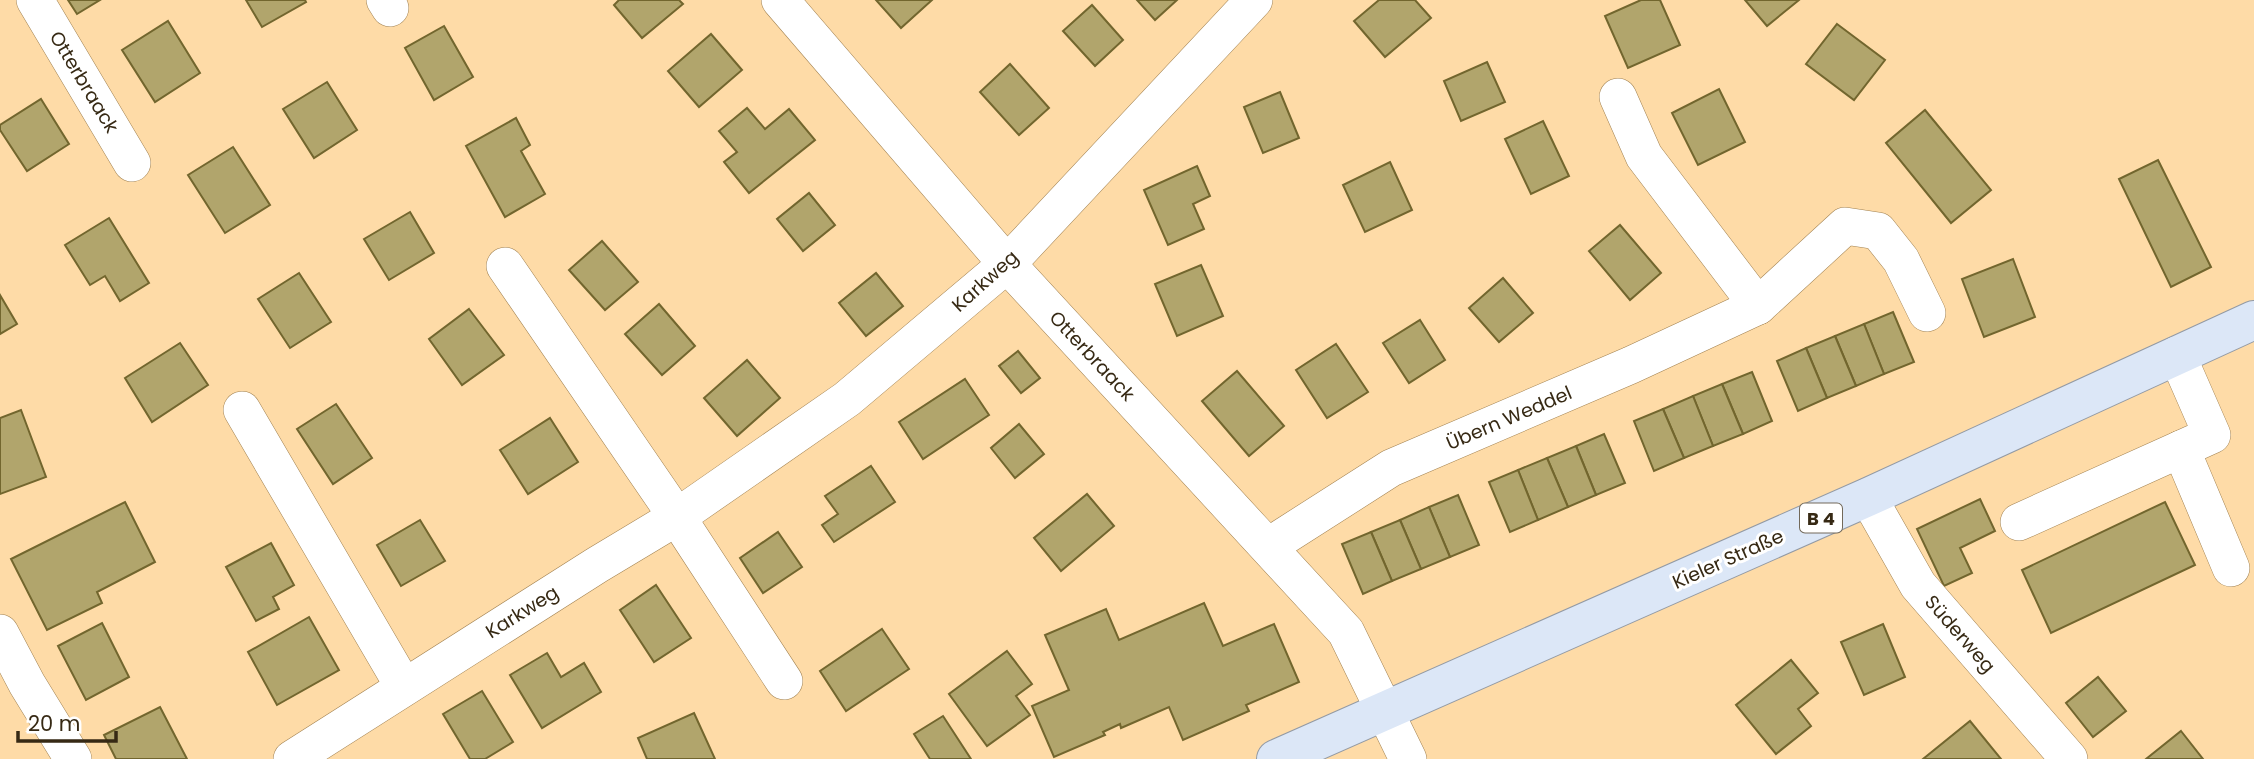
<svg xmlns="http://www.w3.org/2000/svg" width="2254" height="759" font-family="Poppins,sans-serif">
  <style>
    .building { fill: #b1a56c; stroke: #72662e; stroke-width: 2 }
    .lines { fill: none; stroke-linecap: round; stroke-linejoin: round }
    .minor-casing { stroke: #a28251; stroke-width: 38 }
    .major-casing { stroke: #939aa4; stroke-width: 40 }
    .minor { stroke: #fff; stroke-width: 37 }
    .major { stroke: #dce7f7; stroke-width: 38 }
    .labels { text-anchor: middle; dominant-baseline: central; stroke-width: 6; stroke-linejoin: round; paint-order: stroke }
    .shield { fill: #fff; stroke: #72695a; stroke-width: 2 }
    .shield-label { font-size: 18px; font-weight: bold; fill: #362914 }
    .street-label { font-size: 19px; fill: #362914; stroke: #fff }
  </style>
  <rect width="100%" height="100%" fill="#fedba7"/>
  <g class="building">
    <path d="M68 0H100L77 14Z"/>
    <path d="M246 0H305L306 2 262 27Z"/>
    <path d="M619 0H679L683 4 642 38 614 5Z"/>
    <path d="M876 0H932L901 28Z"/>
    <path d="M1137 0H1177L1155 20Z"/>
    <path d="M1379 0H1415L1431 18 1385 57 1354 21Z"/>
    <path d="M1641 0H1660L1680 45 1628 68 1605 16Z"/>
    <path d="M1745 0H1799L1767 26Z"/>
    <path d="M1092 5 1123 40 1095 66 1063 31Z"/>
    <path d="M168 21 200 73 155 102 122 50Z"/>
    <path d="M1837 24 1885 60 1854 100 1806 64Z"/>
    <path d="M444 26 473 77 434 100 405 48Z"/>
    <path d="M711 34 742 70 699 107 668 71Z"/>
    <path d="M1487 62 1505 102 1461 121 1444 81Z"/>
    <path d="M1010 64 1049 108 1019 135 980 92Z"/>
    <path d="M327 82 357 130 314 158 283 109Z"/>
    <path d="M1719 89 1745 142 1698 165 1672 113Z"/>
    <path d="M1280 92 1299 138 1263 153 1244 107Z"/>
    <path d="M41 99 69 144 27 171 0 130V125Z"/>
    <path d="M747 108 765 129 789 109 815 140 749 193 724 162 737 152 719 131Z"/>
    <path d="M1925 110 1991 190 1951 223 1886 143Z"/>
    <path d="M516 118 530 145 521 151 545 194 505 217 466 146Z"/>
    <path d="M1543 121 1569 176 1531 194 1505 139Z"/>
    <path d="M233 147 270 205 225 233 188 175Z"/>
    <path d="M2158 160 2211 267 2171 287 2119 179Z"/>
    <path d="M1390 162 1412 210 1365 232 1343 185Z"/>
    <path d="M1197 166 1210 196 1193 204 1204 229 1168 245 1144 190Z"/>
    <path d="M809 193 835 225 803 251 777 219Z"/>
    <path d="M410 212 434 253 389 280 364 239Z"/>
    <path d="M109 218 149 283 120 301 105 276 90 285 65 245Z"/>
    <path d="M1620 225 1661 273 1630 300 1589 251Z"/>
    <path d="M602 241 638 282 605 310 569 270Z"/>
    <path d="M2013 259 2035 317 1984 337 1962 279Z"/>
    <path d="M1201 265 1223 316 1177 336 1155 284Z"/>
    <path d="M299 273 331 322 290 348 258 299Z"/>
    <path d="M876 273 903 306 866 336 839 303Z"/>
    <path d="M1503 278 1533 313 1499 342 1469 308Z"/>
    <path d="M0 295 17 324 0 334Z"/>
    <path d="M659 304 695 346 662 375 625 334Z"/>
    <path d="M469 309 504 355 462 385 429 339Z"/>
    <path d="M1893 312 1914 362 1884 374 1864 324Z"/>
    <path d="M1420 320 1445 360 1409 383 1383 343Z"/>
    <path d="M1864 324 1884 374 1856 386 1835 336Z"/>
    <path d="M1835 336 1856 386 1827 398 1806 348Z"/>
    <path d="M180 343 208 385 152 422 125 378Z"/>
    <path d="M1336 344 1368 392 1327 418 1296 370Z"/>
    <path d="M1806 348 1827 398 1798 411 1777 361Z"/>
    <path d="M1018 351 1040 378 1021 393 999 366Z"/>
    <path d="M747 360 780 398 737 436 704 398Z"/>
    <path d="M1237 371 1284 426 1249 456 1202 401Z"/>
    <path d="M1752 372 1772 421 1743 434 1722 384Z"/>
    <path d="M965 379 989 415 923 459 899 422Z"/>
    <path d="M1722 384 1743 434 1713 446 1693 396Z"/>
    <path d="M1693 396 1713 446 1684 458 1663 409Z"/>
    <path d="M336 404 372 458 333 484 297 429Z"/>
    <path d="M1663 409 1684 458 1654 471 1634 421Z"/>
    <path d="M21 410 46 477 0 494V418Z"/>
    <path d="M550 418 578 462 528 494 500 450Z"/>
    <path d="M1019 424 1044 454 1015 478 991 448Z"/>
    <path d="M1604 434 1625 483 1596 495 1576 446Z"/>
    <path d="M1576 446 1596 495 1568 507 1547 458Z"/>
    <path d="M1547 458 1568 507 1538 520 1518 470Z"/>
    <path d="M871 466 895 502 834 542 822 525 838 514 825 496Z"/>
    <path d="M1518 470 1538 520 1510 532 1489 482Z"/>
    <path d="M1087 494 1114 526 1061 571 1034 538Z"/>
    <path d="M1458 495 1479 545 1450 557 1429 507Z"/>
    <path d="M1980 499 1995 531 1960 548 1972 573 1944 586 1917 529Z"/>
    <path d="M125 502 155 562 97 592 102 603 47 630 11 559Z"/>
    <path d="M2165 502 2195 565 2051 633 2022 570Z"/>
    <path d="M1429 507 1450 557 1421 569 1400 520Z"/>
    <path d="M420 520 445 561 401 586 377 545Z"/>
    <path d="M1400 520 1421 569 1392 581 1371 532Z"/>
    <path d="M778 532 802 567 763 593 740 558Z"/>
    <path d="M1371 532 1392 581 1363 594 1342 544Z"/>
    <path d="M271 543 294 585 273 597 279 609 256 621 226 567Z"/>
    <path d="M656 585 691 638 654 662 620 610Z"/>
    <path d="M1204 603 1223 646 1274 624 1299 682 1246 705 1249 711 1183 740 1169 707 1121 728 1120 724 1103 732 1105 735 1054 757 1032 706 1069 690 1045 635 1106 609 1119 640Z"/>
    <path d="M309 617 339 670 277 705 248 652Z"/>
    <path d="M102 623 129 677 86 700 58 646Z"/>
    <path d="M1883 624 1905 677 1864 695 1841 642Z"/>
    <path d="M882 629 909 669 846 711 820 671Z"/>
    <path d="M1007 651 1032 684 1016 696 1030 715 987 746 949 694Z"/>
    <path d="M547 653 561 677 584 663 601 692 542 728 510 675Z"/>
    <path d="M1791 660 1818 693 1798 709 1811 726 1776 754 1736 705Z"/>
    <path d="M2098 677 2126 711 2093 737 2066 703Z"/>
    <path d="M482 691 513 742 485 759H470L443 714Z"/>
    <path d="M160 707 187 759H116L104 735Z"/>
    <path d="M694 713 715 759H647L638 738Z"/>
    <path d="M943 716 971 759H930L914 734Z"/>
    <path d="M1970 721 2001 759H1923Z"/>
    <path d="M2181 731 2203 759H2146Z"/>
  </g>
  <g class="lines">
    <defs>
      <g id="minor">
        <path d="M35 0 132 163"/>
        <path d="M385 0 390 8"/>
        <path d="M780 0 1007 264 1346 632 1408 759"/>
        <path d="M1618 97 1644 156 1758 306"/>
        <path d="M505 266 677 517 784 681"/>
        <path d="M242 410 404 687"/>
        <path d="M2181 449 2231 568"/>
        <path d="M1868 497 1918 585 2069 759"/>
        <path d="M2019 522 2212 435 2177 355"/>
        <path d="M1269 546 1391 468 1631 365 1758 306 1845 226 1878 231 1901 260 1927 313"/>
        <path d="M0 633 27 684 73 759"/>
        <path d="M292 759 597 565 677 517 847 399 1007 264 1254 0"/>
      </g>
      <path id="major" d="M1276 759 1868 497 2254 320"/>
    </defs>
    <use href="#minor" class="minor-casing"/>
    <use href="#major" class="major-casing"/>
    <use href="#minor" class="minor"/>
    <use href="#major" class="major"/>
  </g>
  <g class="labels">
    <rect class="shield" x="1800" y="503.5" width="42" height="29" rx="5"/>
    <g class="shield-label">
      <text x="1821" y="518">B 4</text>
    </g>
    <g class="street-label">
      <text transform="translate(84 82) rotate(59)">Otterbraack</text>
      <text transform="translate(985 281) rotate(-42)">Karkweg</text>
      <text transform="translate(1092 356) rotate(47)">Otterbraack</text>
      <text transform="translate(1509 418) rotate(-23)">Übern Weddel</text>
      <text transform="translate(1728 559) rotate(-24)">Kieler Straße</text>
      <text transform="translate(522 612) rotate(-32)">Karkweg</text>
      <text transform="translate(1960 634) rotate(49)">Süderweg</text>
    </g>
  </g>
  <path d="M18 731v10h98v-10" fill="none" stroke="#362914" stroke-width="3.5"/>
  <text x="28" y="731" font-size="21" fill="#362914" stroke="#ffffff" stroke-width="5" paint-order="stroke">20 m</text>
</svg>
